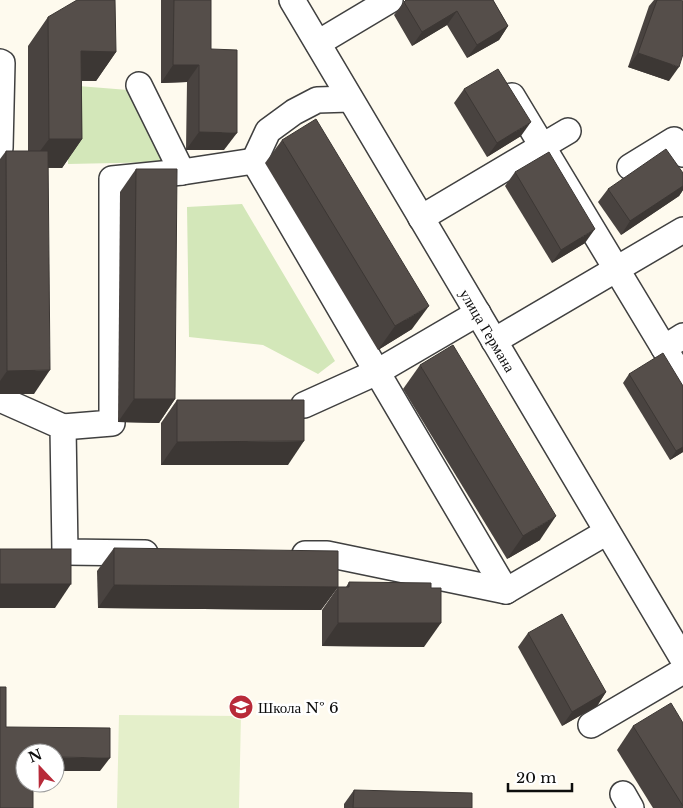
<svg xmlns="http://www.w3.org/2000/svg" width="683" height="808" font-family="'Libre Baskerville',serif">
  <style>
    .green { fill: #d3e7b9 }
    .pitch { fill: #e4efca }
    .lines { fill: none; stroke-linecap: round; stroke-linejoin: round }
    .minor-casing { stroke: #404040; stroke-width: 28 }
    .minor { stroke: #fff; stroke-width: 25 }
    .wall { fill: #494340 }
    .shaded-wall { fill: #3c3734 }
    .building { fill: #554e4a; stroke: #3c3734 }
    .labels { text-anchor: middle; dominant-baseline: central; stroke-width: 5; stroke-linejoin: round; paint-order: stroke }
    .street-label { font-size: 15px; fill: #0d0d0d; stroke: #fff }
    .poi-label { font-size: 15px; fill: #0d0d0d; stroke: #fff; text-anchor: start }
  </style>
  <rect width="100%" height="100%" fill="#fefaee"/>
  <g class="green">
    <path d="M66 85 128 90 163 162 68 164Z"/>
    <path d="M242 204 335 361 318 374 263 345 189 337 187 207Z"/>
  </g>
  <path class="pitch" d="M119 715 241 716 239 808H117Z"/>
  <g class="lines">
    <defs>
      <g id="minor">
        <path id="s1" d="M292 0 683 659"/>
        <path d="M318 43 390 0"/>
        <path d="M0 62 2 63 0 148"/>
        <path d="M139 85 182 172"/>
        <path d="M512 96 664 348"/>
        <path d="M630 167 674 140 683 154"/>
        <path d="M421 218 568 131"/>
        <path d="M478 313 377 372 506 591"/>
        <path d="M683 336 664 348 683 379"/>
        <path d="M494 341 683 230"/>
        <path d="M0 399 63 427 65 552 145 553"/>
        <path d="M304 405 377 372 254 161 268 131 294 112 317 100 350 99"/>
        <path d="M63 427 112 423V179L182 172 254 161"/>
        <path d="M305 554H327L506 591 607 532"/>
        <path d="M591 725 683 671"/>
        <path d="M623 794 631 808"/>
      </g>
    </defs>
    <use href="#minor" class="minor-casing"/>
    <use href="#minor" class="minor"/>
  </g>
  <g class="wall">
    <path d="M161 0H211V49L224 150H186L187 82 161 83Z"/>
    <path d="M493 0 508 26 499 40 467 58 447 25 412 46 394 15 404 2Z"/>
    <path d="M654 0H681L669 81 628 67 649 6Z"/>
    <path d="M48 17 116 52 96 81H82V139L62 168H48L34 394H0V159L6 151H28V46Z"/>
    <path d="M464 89 521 136 487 157 454 103Z"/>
    <path d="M282 140 412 329 378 350 265 163Z"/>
    <path d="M136 169 175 399 159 423 118 422 120 192Z"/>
    <path d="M515 172 585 243 552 263 505 186Z"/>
    <path d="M683 173V190L679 196 621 235 598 202 608 189Z"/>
    <path d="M420 365 540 540 507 559 403 389Z"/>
    <path d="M629 374 683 386V452L670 460 623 383Z"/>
    <path d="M177 400 288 465H161V423Z"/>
    <path d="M114 548 338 587 321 610 98 608 97 571Z"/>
    <path d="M349 582 431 588 424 647 322 646V610L338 587H346Z"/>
    <path d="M528 633 606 692 597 706 562 726 518 647Z"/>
    <path d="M683 723V808H653L617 750 633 726Z"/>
    <path d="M354 790 472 808H344V804Z"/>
  </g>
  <g class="shaded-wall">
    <path d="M457 11 447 25 412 46 422 32Z"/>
    <path d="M508 26 499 40 467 58 477 45Z"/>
    <path d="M81 51 116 52 96 81 61 80Z"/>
    <path d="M638 53 679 67 669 81 628 67Z"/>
    <path d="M173 65H199L187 82 161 83Z"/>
    <path d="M531 122 521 136 487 157 497 143Z"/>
    <path d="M199 132 237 133 224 150H186Z"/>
    <path d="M49 139H82L62 168 28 167Z"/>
    <path d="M683 186V190L679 196 621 235 630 221Z"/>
    <path d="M595 229 585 243 552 263 561 250Z"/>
    <path d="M429 306 412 329 378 350 395 326Z"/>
    <path d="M50 370 34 394H0V381L7 371Z"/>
    <path d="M134 399H175L159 423 118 422Z"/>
    <path d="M304 441 288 465H161L177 442Z"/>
    <path d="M683 447V452L670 460 676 451Z"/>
    <path d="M556 516 540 540 507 559 523 536Z"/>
    <path d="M0 584H71L55 608H0Z"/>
    <path d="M114 585 338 587 321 610 98 608Z"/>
    <path d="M338 623H441L424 647 322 646Z"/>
    <path d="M606 692 597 706 562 726 572 712Z"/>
    <path d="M55 757 110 758 100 771H55Z"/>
  </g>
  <g class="building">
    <path d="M77 0H115L116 52 81 51 82 139H49L48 17Z"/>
    <path d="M174 0H211V49L237 50V133L199 132V65H173Z"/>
    <path d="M406 0H493L508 26 477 45 457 11 422 32 404 2Z"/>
    <path d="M657 0H681L683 1V54L679 67 638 53Z"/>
    <path d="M498 69 531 122 497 143 464 89Z"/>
    <path d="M316 119 429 306 395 326 282 140Z"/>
    <path d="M666 149 683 173V186L630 221 608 189Z"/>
    <path d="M6 151H48L50 370 7 371Z"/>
    <path d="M549 152 595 229 561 250 515 172Z"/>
    <path d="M136 169H177L175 399H134Z"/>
    <path d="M453 345 556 516 523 536 420 365Z"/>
    <path d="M663 353 683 386V447L676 451 629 374Z"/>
    <path d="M177 400H304V441L177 442Z"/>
    <path d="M114 548 338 551V587L114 585Z"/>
    <rect x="0" y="549" width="71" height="35"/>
    <path d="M349 582 431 583V588H441V623H338V587H349Z"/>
    <path d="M562 614 606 692 572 712 528 633Z"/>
    <path d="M0 687H6V727L110 728V758L55 757V753H25V783H33V808H0Z"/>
    <path d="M671 703 683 723V806L633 726Z"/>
    <path d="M354 790 472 793V808H353Z"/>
  </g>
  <defs>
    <symbol id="school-disc" viewBox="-11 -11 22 22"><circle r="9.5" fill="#b82a39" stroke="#fff"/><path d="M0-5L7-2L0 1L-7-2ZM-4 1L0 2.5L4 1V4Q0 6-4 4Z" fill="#fff"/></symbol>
  </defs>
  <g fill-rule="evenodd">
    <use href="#school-disc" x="227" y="693" width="28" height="28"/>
  </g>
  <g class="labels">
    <g class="street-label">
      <text stroke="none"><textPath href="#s1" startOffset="384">улица Германа</textPath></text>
    </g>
    <g class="poi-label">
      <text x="258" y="707">Школа № 6</text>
    </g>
  </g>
  <g transform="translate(40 768) rotate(338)"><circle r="24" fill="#ffffff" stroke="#9e9e9e"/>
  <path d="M0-4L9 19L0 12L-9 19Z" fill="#b82a39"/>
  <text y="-8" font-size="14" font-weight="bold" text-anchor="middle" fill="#0d0d0d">N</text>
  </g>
  <path d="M508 783v8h64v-8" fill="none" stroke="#0d0d0d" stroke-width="2.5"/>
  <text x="516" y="783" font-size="15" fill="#0d0d0d" stroke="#ffffff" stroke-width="4" paint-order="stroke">20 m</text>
</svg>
